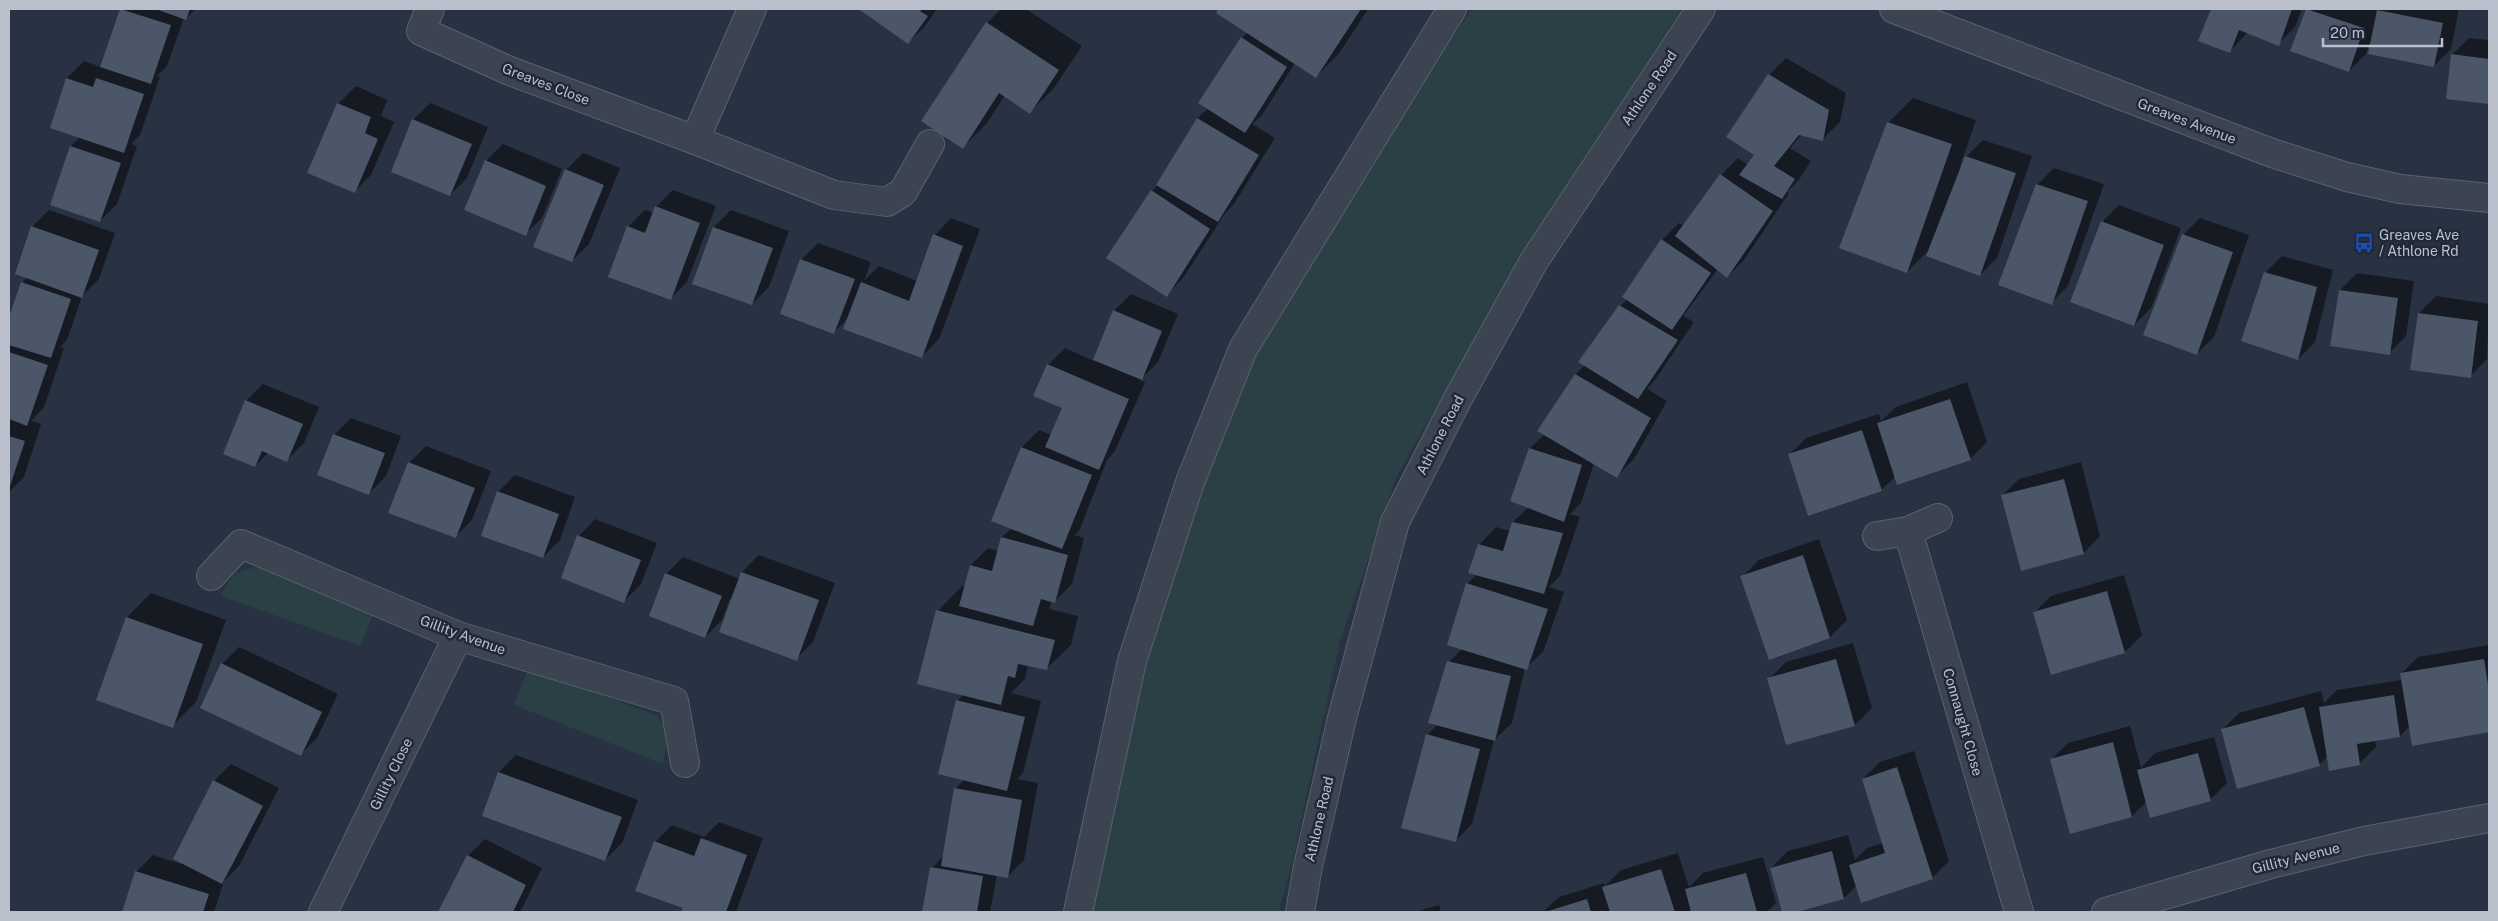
<svg xmlns="http://www.w3.org/2000/svg" width="2498" height="921" font-family="'Public Sans',sans-serif">
  <style>
    .green { fill: #2a4044 }
    .shadow { fill: #0007 }
    .building { fill: #4c5669 }
    .lines { fill: none; stroke-linecap: round; stroke-linejoin: round }
    .street-casing { stroke: #5a6270; stroke-width: 30 }
    .street { stroke: #3c4452; stroke-width: 28 }
    .labels { text-anchor: middle; dominant-baseline: central; stroke-width: 5; stroke-linejoin: round; paint-order: stroke }
    .street-label { font-size: 14px; fill: #b9c0cc; stroke: #212938 }
    .poi-label { font-size: 14px; fill: #b9c0cc; stroke: #212938; text-anchor: start }
  </style>
  <rect width="100%" height="100%" fill="#283243"/>
  <g class="green">
    <path d="M1472 9H1682L1683 18 1516 265 1397 476 1340 641 1293 859 1279 912H1086L1148 645 1237 385 1368 161Z"/>
    <path d="M262 567 375 611 360 646 221 596C231 573 238 570 262 567Z"/>
    <path d="M529 668 658 716C668 734 667 744 663 764L514 705Z"/>
  </g>
  <g class="shadow">
    <path d="M122 9H196L186 18H184L167 66 157 76 160 77 140 135 131 144 137 146 117 204 100 221 51 204 71 146 80 137 52 127 67 78 84 61 101 67Z"/>
    <path d="M863 9H937L925 26 908 43Z"/>
    <path d="M1001 9H1026L1082 46 1054 88 1030 112 1005 95 987 123 963 147 987 23Z"/>
    <path d="M1220 9H1368L1340 52 1316 77 1295 63 1262 115 1252 124 1275 138 1234 204 1226 212 1183 278 1166 295 1152 191 1158 185 1198 118 1208 108 1242 38 1248 32 1217 12Z"/>
    <path d="M2212 9H2302L2295 27 2278 44 2248 32 2230 51 2200 40Z"/>
    <path d="M2307 9 2379 10 2459 9 2451 49 2434 66 2370 42 2366 54 2349 71 2292 51Z"/>
    <path d="M2469 38 2489 40V103L2447 98 2452 55Z"/>
    <path d="M1786 58 1846 93 1840 122 1823 139 1802 134 1790 148 1811 161 1798 181 1787 192 1789 193 1744 260 1727 277 1718 269 1683 316 1694 322 1655 380 1647 389 1667 401 1634 459 1617 476 1594 463 1581 503 1570 514 1580 517 1560 576 1549 587 1564 592 1543 652 1525 668 1512 723 1494 740 1472 824 1455 841 1427 735 1437 725 1449 662 1462 649 1467 584 1477 574 1470 572 1480 544 1496 527 1510 531 1513 522 1529 507 1512 500 1530 448 1545 434 1539 430 1576 374 1585 365 1620 306 1628 299 1624 296 1662 240 1679 223 1684 226 1721 175 1738 158 1748 165 1756 155 1728 137 1769 75Z"/>
    <path d="M356 86 387 100 381 116 394 122 371 175 354 192 309 172 339 103Z"/>
    <path d="M1913 98 1976 120 1960 166 1962 167 1966 157 1983 140 2032 156 1997 258 1980 275 1930 249 1907 272 1841 247 1889 122Z"/>
    <path d="M430 103 488 127 467 178 450 195 413 120Z"/>
    <path d="M503 144 562 169 542 218 525 234 486 161Z"/>
    <path d="M583 153 620 168 589 244 572 261 566 170Z"/>
    <path d="M2054 168 2104 184 2068 286 2051 303 2037 185Z"/>
    <path d="M673 190 716 206 687 282 670 299 628 227 645 210 654 213 656 207Z"/>
    <path d="M2119 205 2181 228 2151 308 2134 325 2102 222Z"/>
    <path d="M49 210 115 233 99 279 82 296 67 340 60 347 64 348 44 407 31 421 41 424 24 477 9 492V320L22 283 28 277 32 227Z"/>
    <path d="M731 210 789 231 769 287 752 304 714 227Z"/>
    <path d="M951 218 980 229 939 339 922 356 849 317 833 333 801 260 818 243 871 262 864 281 879 266 917 281 935 235Z"/>
    <path d="M2200 218 2249 235 2214 337 2197 354 2183 235Z"/>
    <path d="M2282 256 2333 270 2315 342 2298 359 2265 273Z"/>
    <path d="M2357 273 2414 281 2406 336 2389 353 2340 290Z"/>
    <path d="M1131 294 1178 314 1158 362 1140 380 1145 382 1115 451 1107 460 1079 531 1074 535 1084 538 1072 584 1055 601 1052 600 1049 609 1078 616 1071 645 1046 669 1028 665 1025 679 1011 693 1041 701 1023 773 1017 779 1038 783 1024 860 1007 877 997 875 990 912H923L932 868 944 855 956 788 965 779 957 701 964 694 938 611 962 586 965 587 971 565 988 548 998 551 1002 537 1012 528 1022 447 1039 430 1051 435 1063 408 1048 365 1065 348 1094 361 1114 311Z"/>
    <path d="M2436 296 2489 304 2487 359 2470 376 2419 313Z"/>
    <path d="M1967 382 1987 442 1970 459 1896 476 1881 490 1789 455 1806 438 1879 414 1881 421 1896 407Z"/>
    <path d="M263 384 319 407 304 443 287 460 268 453 255 466 246 401Z"/>
    <path d="M351 418 401 436 386 476 369 493 334 435Z"/>
    <path d="M426 446 491 471 472 520 455 537 409 463Z"/>
    <path d="M2081 462 2100 536 2084 553 2002 496 2019 479Z"/>
    <path d="M515 475 575 497 560 540 543 557 498 492Z"/>
    <path d="M595 519 657 543 641 584 624 601 579 536Z"/>
    <path d="M1819 539 1847 620 1830 637 1742 577 1759 560Z"/>
    <path d="M759 555 835 583 813 642 796 659 730 598 722 620 705 637 666 574 683 557 740 579 742 572Z"/>
    <path d="M2124 575 2142 635 2125 652 2034 613 2051 596Z"/>
    <path d="M151 593 226 620 196 702 172 726 127 617Z"/>
    <path d="M1853 643 1872 708 1855 725 1787 744 1769 679 1786 662Z"/>
    <path d="M2489 645V731L2413 744 2410 726 2400 736 2375 740 2376 747 2359 764 2328 756 2319 765 2222 730 2239 713 2321 691 2324 703 2337 690 2402 680 2401 674 2418 657Z"/>
    <path d="M239 647 338 694 317 738 300 755 222 664Z"/>
    <path d="M2130 726 2141 768 2155 753 2214 737 2227 783 2210 800 2147 801 2132 816 2071 833 2051 760 2068 743Z"/>
    <path d="M1914 751 1949 861 1932 878 1857 885 1844 898 1793 912H1784L1771 868 1788 851 1848 835 1855 860 1867 848 1883 843 1863 779 1880 762Z"/>
    <path d="M516 755 638 800 622 843 605 860 484 815 499 772Z"/>
    <path d="M231 764 279 788 239 866 224 881 214 912H123L136 872 153 855 181 864 214 781Z"/>
    <path d="M719 822 763 838 736 912H682L684 907 655 842 672 825 704 837Z"/>
    <path d="M485 839 542 868 520 912H439L468 856Z"/>
    <path d="M1678 853 1689 887 1703 873 1763 857 1776 903 1767 912H1543L1559 897 1604 883 1605 886 1621 870Z"/>
    <path d="M1439 905 1441 912H1415Z"/>
  </g>
  <g class="building">
    <path d="M120 9 171 25 151 84 100 67Z"/>
    <path d="M156 9H190L186 20Z"/>
    <path d="M861 9H922L920 11 928 16 908 44 860 10Z"/>
    <path d="M1218 9H1361L1316 78 1216 13Z"/>
    <path d="M2211 9H2292L2279 46 2239 30 2230 53 2198 41Z"/>
    <path d="M2306 9 2364 28 2349 72 2290 51Z"/>
    <path d="M2377 10 2443 23 2434 67 2368 54Z"/>
    <path d="M986 22 1059 70 1030 114 999 93 963 149 921 121Z"/>
    <path d="M1241 37 1287 67 1245 133 1198 103Z"/>
    <path d="M2451 54 2489 59V104L2446 99Z"/>
    <path d="M1768 74 1829 110 1823 141 1799 135 1774 166 1795 179 1782 199 1739 175 1754 155 1726 137Z"/>
    <path d="M66 78 93 87 96 78 144 94 124 153 50 128Z"/>
    <path d="M337 103 371 117 365 133 378 139 355 193 307 173Z"/>
    <path d="M1197 118 1259 155 1218 222 1156 185Z"/>
    <path d="M412 119 472 144 450 196 391 172Z"/>
    <path d="M1887 122 1952 144 1907 273 1839 248Z"/>
    <path d="M70 146 121 163 100 222 50 205Z"/>
    <path d="M1965 156 2016 173 1980 276 1926 256Z"/>
    <path d="M485 160 546 186 526 236 464 210Z"/>
    <path d="M565 169 604 185 572 262 533 247Z"/>
    <path d="M1720 174 1773 211 1727 278 1675 236Z"/>
    <path d="M2036 184 2088 201 2052 305 1998 285Z"/>
    <path d="M1151 190 1210 229 1167 297 1106 258Z"/>
    <path d="M655 206 700 223 671 300 608 277 627 226 645 233Z"/>
    <path d="M2101 221 2164 245 2134 326 2070 302Z"/>
    <path d="M31 226 99 250 82 298 15 274Z"/>
    <path d="M713 227 773 248 752 305 692 284Z"/>
    <path d="M933 234 963 246 922 358 843 329 861 282 909 301Z"/>
    <path d="M2182 234 2233 252 2197 355 2143 335Z"/>
    <path d="M1661 239 1711 273 1672 330 1622 297Z"/>
    <path d="M800 259 855 279 834 334 780 314Z"/>
    <path d="M2264 272 2317 287 2298 360 2241 341Z"/>
    <path d="M21 282 71 299 51 358 9 345V317Z"/>
    <path d="M2339 290 2398 298 2390 355 2330 346Z"/>
    <path d="M1619 305 1678 340 1638 399 1578 362Z"/>
    <path d="M1113 310 1162 331 1142 380 1093 360Z"/>
    <path d="M2418 313 2478 321 2471 378 2410 370Z"/>
    <path d="M9 352 48 365 27 426 9 419Z"/>
    <path d="M1047 364 1129 399 1099 470 1045 447 1062 408 1033 396Z"/>
    <path d="M1575 374 1651 418 1617 478 1537 431Z"/>
    <path d="M1950 399 1971 460 1897 485 1877 423Z"/>
    <path d="M245 400 303 424 287 462 262 451 255 467 223 454Z"/>
    <path d="M1862 430 1882 491 1808 516 1788 454Z"/>
    <path d="M333 434 385 453 369 495 317 475Z"/>
    <path d="M9 436 25 441 9 489Z"/>
    <path d="M1021 447 1092 475 1062 549 991 521Z"/>
    <path d="M1529 448 1582 465 1564 522 1510 501Z"/>
    <path d="M408 462 475 488 456 538 388 513Z"/>
    <path d="M2064 479 2084 554 2021 571 2001 495Z"/>
    <path d="M497 491 559 514 543 558 481 536Z"/>
    <path d="M1512 522 1563 533 1544 594 1468 573 1478 544 1503 551Z"/>
    <path d="M577 535 641 560 624 603 561 578Z"/>
    <path d="M1001 537 1068 555 1055 603 1041 599 1033 626 959 606 970 565 992 571Z"/>
    <path d="M1803 555 1830 638 1769 660 1740 576Z"/>
    <path d="M741 572 819 600 797 661 719 632Z"/>
    <path d="M665 573 722 596 705 638 649 616Z"/>
    <path d="M1466 583 1548 609 1527 670 1447 645Z"/>
    <path d="M2107 591 2125 653 2051 675 2033 612Z"/>
    <path d="M936 610 1055 640 1047 670 1018 664 1015 678 1008 676 1001 705 917 684Z"/>
    <path d="M126 617 203 644 173 728 96 700Z"/>
    <path d="M1836 659 1855 726 1786 745 1767 678Z"/>
    <path d="M2484 659 2489 691V732L2412 746 2400 673Z"/>
    <path d="M1447 661 1511 676 1495 741 1428 723Z"/>
    <path d="M221 663 322 712 301 756 200 708Z"/>
    <path d="M2394 695 2400 737 2357 744 2360 765 2329 771 2319 707Z"/>
    <path d="M956 700 1025 717 1007 791 938 774Z"/>
    <path d="M2304 707 2320 766 2237 789 2221 729Z"/>
    <path d="M1426 734 1480 749 1456 842 1401 828Z"/>
    <path d="M2113 742 2132 817 2070 834 2050 759Z"/>
    <path d="M2198 753 2211 801 2150 818 2137 770Z"/>
    <path d="M1897 767 1933 879 1861 903 1849 865 1885 853 1862 779Z"/>
    <path d="M498 772 622 817 605 861 482 816Z"/>
    <path d="M213 780 263 806 222 884 173 859Z"/>
    <path d="M954 788 1022 800 1008 878 941 866Z"/>
    <path d="M701 838 747 855 726 912H681L683 908 635 891 654 841 694 856Z"/>
    <path d="M1832 851 1844 899 1797 912H1782L1770 868Z"/>
    <path d="M467 855 526 885 513 912H438Z"/>
    <path d="M930 867 983 876 977 912H922Z"/>
    <path d="M1661 869 1675 912H1610L1602 887Z"/>
    <path d="M135 871 209 894 203 912H122Z"/>
    <path d="M1746 873 1757 912H1691L1685 889Z"/>
    <path d="M1587 899 1591 912H1545Z"/>
  </g>
  <g class="lines">
    <defs>
      <g id="street">
        <path d="M430 9 421 31 510 71 695 140 834 195 887 202 903 192 930 144"/>
        <path d="M1894 9 2272 153 2347 177 2400 189 2489 198"/>
        <path d="M695 140 752 9"/>
        <path d="M1908 531 2019 912"/>
        <path d="M1877 536 1908 531 1938 518"/>
        <path d="M211 576 241 544 458 636 674 701 685 763"/>
        <path d="M323 912 458 636"/>
        <path d="M1078 912 1132 661 1190 482 1243 349 1452 9"/>
        <path d="M1300 912 1308 866 1342 718 1395 522 1456 402 1534 261 1701 9"/>
        <path d="M2106 912 2271 864 2364 841 2489 818"/>
      </g>
    </defs>
    <use href="#street" class="street-casing"/>
    <use href="#street" class="street"/>
  </g>
  <defs>
    <symbol id="bus-bare" viewBox="-9 -9 18 18"><path d="M-5-6H5V4H4V6H2V4H-2V6H-4V4H-5ZM-3.5-4V0h7V-4ZM-3.5 1.2v1.5H-2V1.2ZM2 1.2v1.5H3.5V1.2Z" fill="#1a4fb4" stroke="#212938" stroke-width="2.5" paint-order="stroke"/></symbol>
  </defs>
  <g fill-rule="evenodd">
    <use href="#bus-bare" x="2350" y="229" width="28" height="28"/>
  </g>
  <g class="labels">
    <g class="street-label">
      <text transform="translate(546 84) rotate(21)">Greaves Close</text>
      <text transform="translate(1649 88) rotate(-56)">Athlone Road</text>
      <text transform="translate(2187 121) rotate(21)">Greaves Avenue</text>
      <text transform="translate(1440 435) rotate(-63)">Athlone Road</text>
      <text transform="translate(463 635) rotate(20)">Gillity Avenue</text>
      <text transform="translate(1963 722) rotate(74)">Connaught Close</text>
      <text transform="translate(391 774) rotate(-64)">Gillity Close</text>
      <text transform="translate(1319 819) rotate(-77)">Athlone Road</text>
      <text transform="translate(2296 858) rotate(-14)">Gillity Avenue</text>
    </g>
    <g class="poi-label">
      <text x="2379" y="235">Greaves Ave<tspan x="2379" dy="16">/ Athlone Rd</tspan></text>
    </g>
  </g>
  <rect width="2498" height="921" fill="none" stroke="#b9c0cc" stroke-width="20"/>
  <path d="M2323 38v8h119v-8" fill="none" stroke="#b9c0cc" stroke-width="2.5"/>
  <text x="2330" y="38" font-size="15" fill="#b9c0cc" stroke="#212938" stroke-width="4" paint-order="stroke">20 m</text>
</svg>
